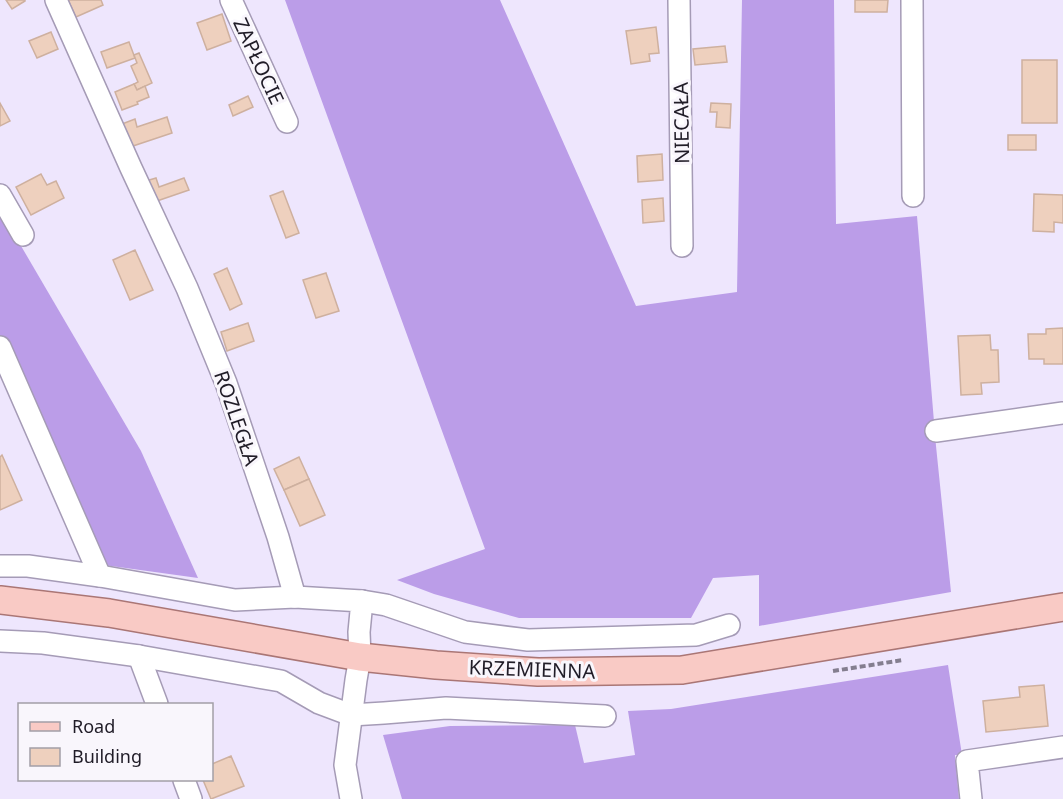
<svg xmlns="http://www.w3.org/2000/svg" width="1063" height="799" font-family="'Noto Sans',sans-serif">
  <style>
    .forest { fill: #bb9de8 }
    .building { fill: #eed0be; stroke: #ceb09f; stroke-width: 1.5 }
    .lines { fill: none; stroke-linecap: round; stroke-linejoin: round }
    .minor-casing { stroke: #a59bb6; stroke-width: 24 }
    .major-casing { stroke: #aa7675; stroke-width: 30 }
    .path { stroke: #847e8f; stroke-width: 4; stroke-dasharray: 6 3; stroke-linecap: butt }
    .minor { stroke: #fff; stroke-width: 21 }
    .major { stroke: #f9cac5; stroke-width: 27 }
    .labels { text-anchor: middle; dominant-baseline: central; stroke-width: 6; stroke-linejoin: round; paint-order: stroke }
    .street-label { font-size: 20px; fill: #201c27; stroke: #f9f6fc }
  </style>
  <rect width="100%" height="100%" fill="#eee6fd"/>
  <g class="forest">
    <path d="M285 0H500L636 306 737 292 742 0H834L836 224 917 216 936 446 951 592 759 626V575L713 578 691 618H519L434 594 397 580 485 549Z"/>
    <path d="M0 210 141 451 198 578 104 565 0 341Z"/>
    <path d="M948 665 962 755H955L959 799H402L383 735 450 726 575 725 584 763 635 755 628 711 671 709Z"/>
  </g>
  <g class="building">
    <path d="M6 0H25V1L12 9Z"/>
    <path d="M68 0H101L103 5 76 17Z"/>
    <path d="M855 0H888L887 12H855Z"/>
    <path d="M222 14 231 41 207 50 197 23Z"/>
    <path d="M656 27 659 53 649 54 650 61 631 64 626 31Z"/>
    <path d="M51 32 58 49 37 58 29 41Z"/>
    <path d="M129 42 135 58 107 68 101 52Z"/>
    <path d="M725 46 727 62 695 65 693 49Z"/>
    <path d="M139 53 152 83 137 90 134 84 138 82 131 66 137 63 134 55Z"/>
    <rect x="1022" y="60" width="35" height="63"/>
    <path d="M134 84 137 90 145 86 149 97 137 102 138 104 122 110 115 92Z"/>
    <path d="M248 96 253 107 233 116 229 105Z"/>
    <path d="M0 103 10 121 0 126Z"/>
    <path d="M711 103 731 104 730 128 716 127 717 112H710Z"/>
    <path d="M167 117 172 133 130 147 122 124 135 119 137 127Z"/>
    <rect x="1008" y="135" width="28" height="15"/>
    <path d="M662 154 663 180 638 182 637 156Z"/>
    <path d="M41 174 47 185 56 181 64 198 31 215 16 187Z"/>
    <path d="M156 178 159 187 184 178 189 190 154 202 146 181Z"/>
    <path d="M283 191 299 233 286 238 270 196Z"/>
    <path d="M1034 194 1063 195V223L1054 222V232L1033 231Z"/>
    <path d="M663 198 664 221 643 223 642 200Z"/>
    <path d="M135 250 153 290 130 300 113 260Z"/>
    <path d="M227 268 242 304 230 310 214 274Z"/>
    <path d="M326 273 339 311 316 318 303 280Z"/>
    <path d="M248 323 254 341 227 351 221 332Z"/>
    <path d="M1063 328V364H1044V359H1029L1028 334H1046V329Z"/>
    <path d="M990 335 991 350H998L999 382 981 383 982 394 961 395 958 336Z"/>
    <path d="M2 455 22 500 0 510V457Z"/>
    <path d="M299 457 309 479 284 490 274 469Z"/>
    <path d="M309 479 325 515 300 526 284 490Z"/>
    <path d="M1044 685 1048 726 986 732 983 701 1020 697 1019 687Z"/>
    <path d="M231 756 244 786 211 799 203 780H212V764Z"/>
  </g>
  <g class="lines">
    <defs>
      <g id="minor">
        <path d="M56 0 131 168 187 288 226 383 278 537 295 597"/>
        <path d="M231 0 287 122"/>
        <path d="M679 0 682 246"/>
        <path d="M912 0 913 196"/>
        <path d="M0 195 23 235"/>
        <path d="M0 347 100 576"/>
        <path d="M936 431 1063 413"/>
        <path d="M0 566H28L100 576 235 600 295 597 362 601 359 632 360 657 356 680 345 765 351 799"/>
        <path d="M362 601 386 605 465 632 528 640 696 635 729 625"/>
        <path d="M0 641 43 643 139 656 281 681 319 703 351 715 384 713 446 708 605 716"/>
        <path d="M139 656 157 704"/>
        <path d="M184 780 191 799"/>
        <path d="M971 799 967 761 1063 747"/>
      </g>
      <path id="major" d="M0 600 109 613 360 657 436 665 538 672 682 670 1063 607"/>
    </defs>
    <use href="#minor" class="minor-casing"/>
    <use href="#major" class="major-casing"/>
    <path class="path" d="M833 671 903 660"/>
    <use href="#minor" class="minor"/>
    <use href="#major" class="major"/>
  </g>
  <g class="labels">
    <g class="street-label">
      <text transform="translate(259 61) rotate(65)">ZAPŁOCIE</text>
      <text transform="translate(681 123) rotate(-91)">NIECAŁA</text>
      <text transform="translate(237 418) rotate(71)">ROZLEGŁA</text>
      <text transform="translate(532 669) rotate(2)">KRZEMIENNA</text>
    </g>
  </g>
  <rect x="18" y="703" width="195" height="78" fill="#f9f6fc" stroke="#a29fa7" stroke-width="1.5"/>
  <rect x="30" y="722" width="30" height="9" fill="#f9cac5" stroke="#a29fa7" stroke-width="1.5"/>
  <text x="72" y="733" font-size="18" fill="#201c27">Road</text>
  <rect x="30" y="748" width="30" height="18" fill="#eed0be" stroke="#a29fa7" stroke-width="1.5"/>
  <text x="72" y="763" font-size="18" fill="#201c27">Building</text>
</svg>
